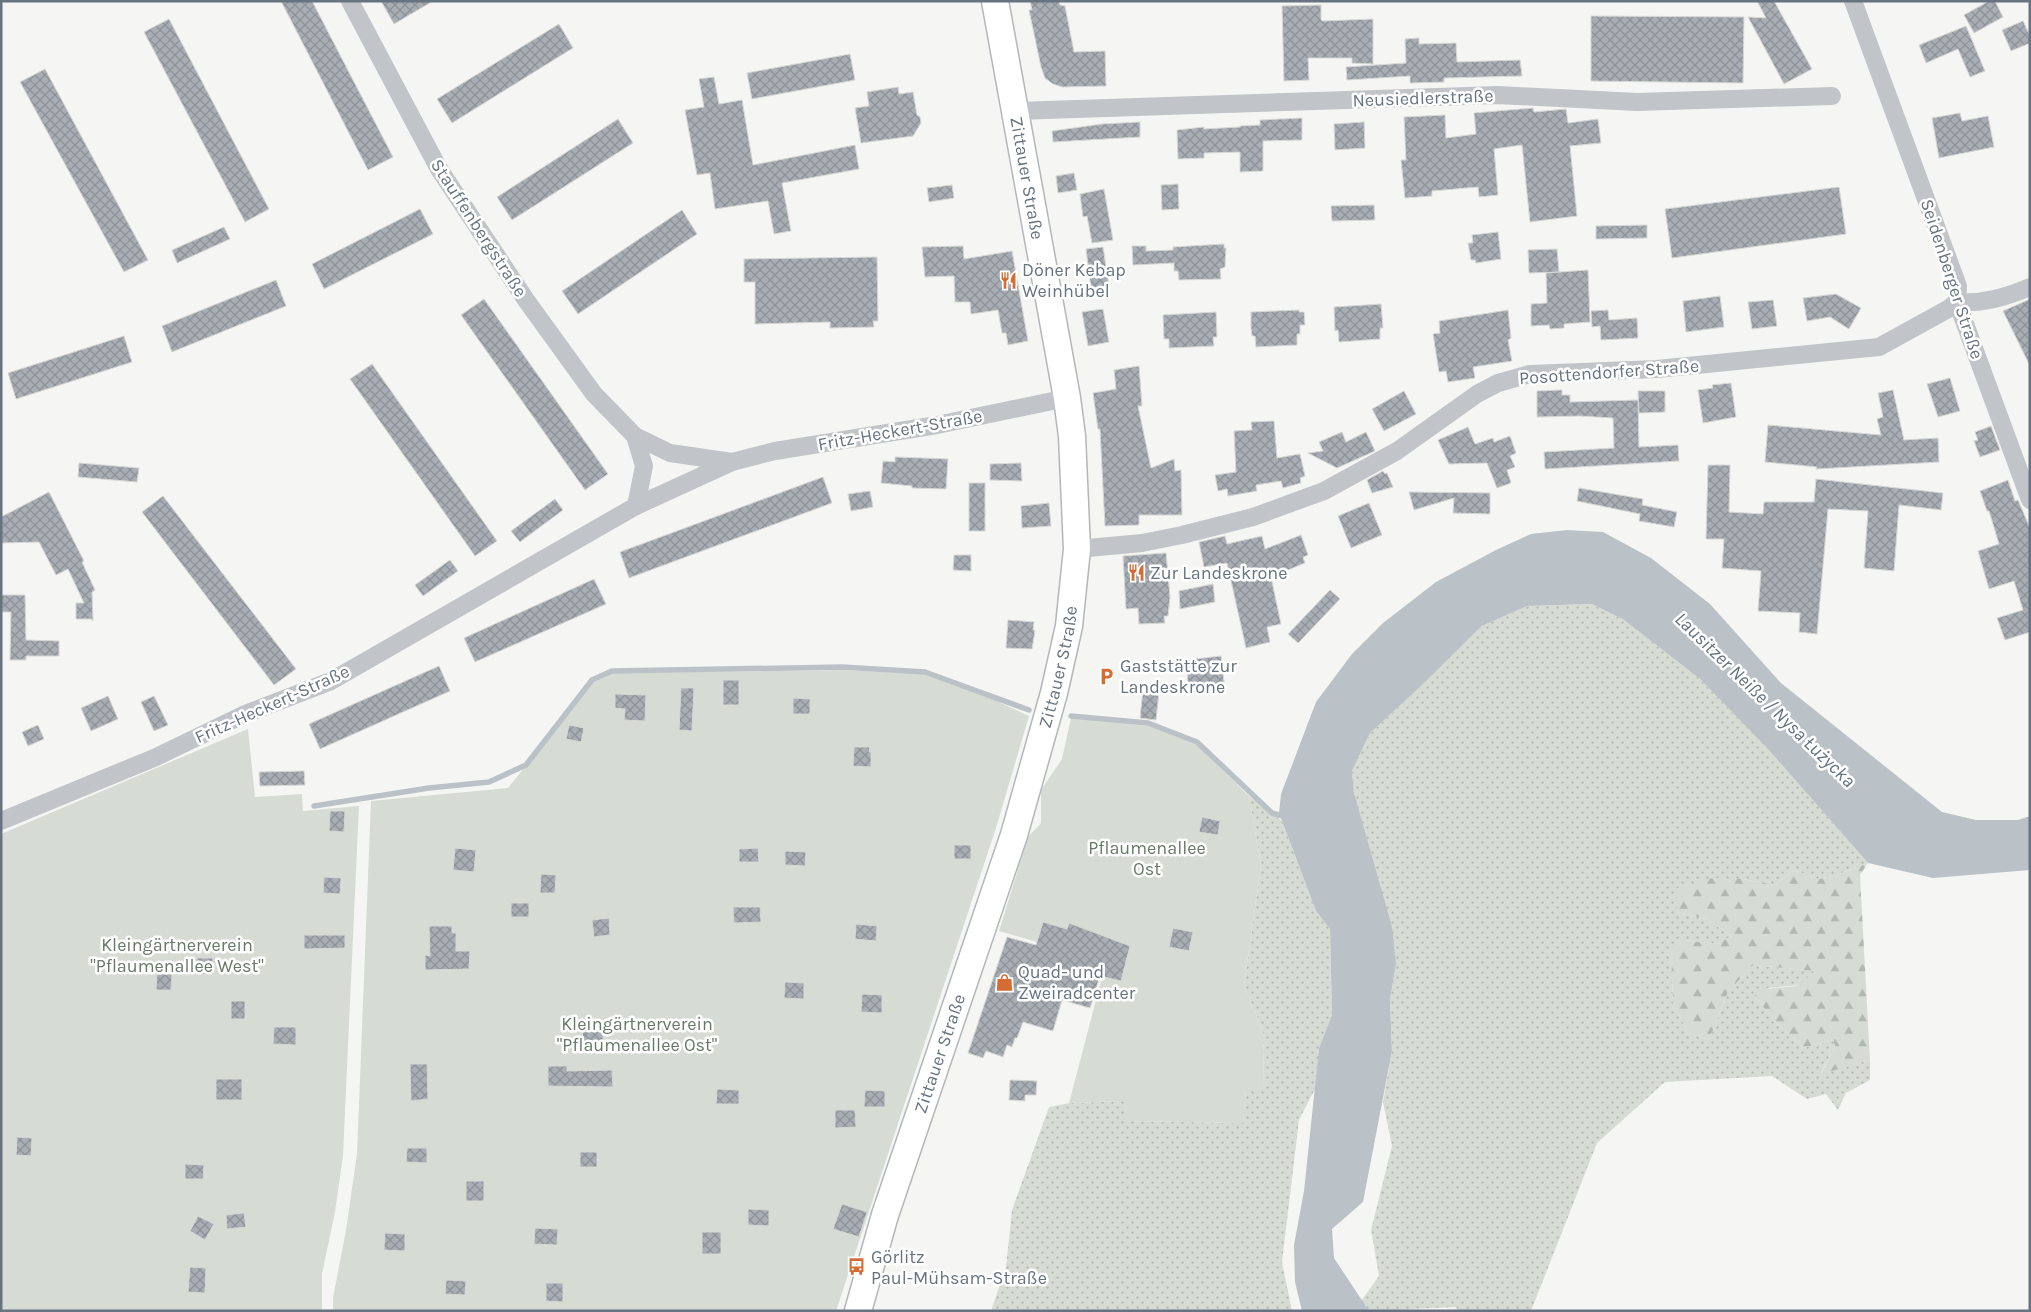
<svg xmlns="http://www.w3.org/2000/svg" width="2031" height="1312" font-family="Karla,sans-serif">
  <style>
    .grass { fill: url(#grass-dots) }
    .forest { fill: url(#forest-firs) }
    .green { fill: #d6dcd4 }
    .water { fill: #bac2c7 }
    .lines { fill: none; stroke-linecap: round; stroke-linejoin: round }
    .stream { stroke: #bac2c7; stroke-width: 5.5 }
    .building { fill: url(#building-cross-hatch); stroke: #d7d7d5 }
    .primary-casing { stroke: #b3b6ba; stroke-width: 29 }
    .minor { stroke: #c1c4c8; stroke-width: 18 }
    .primary { stroke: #fff; stroke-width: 26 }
    .labels { text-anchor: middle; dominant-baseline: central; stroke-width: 5; stroke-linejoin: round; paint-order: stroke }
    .street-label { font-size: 18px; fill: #677381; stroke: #fff }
    .poi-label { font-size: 18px; fill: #677381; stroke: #fff; text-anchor: start }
    .park-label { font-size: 18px; fill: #677966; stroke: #fff }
    .water-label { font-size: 19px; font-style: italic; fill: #63737e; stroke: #fff }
  </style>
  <defs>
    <pattern id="grass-dots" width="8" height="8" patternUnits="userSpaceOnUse" patternTransform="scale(1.25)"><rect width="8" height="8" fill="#d6dcd4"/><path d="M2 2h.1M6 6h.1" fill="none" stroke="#b1b7b1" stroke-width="1.8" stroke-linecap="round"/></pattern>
    <pattern id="forest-firs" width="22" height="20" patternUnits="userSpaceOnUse" patternTransform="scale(1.25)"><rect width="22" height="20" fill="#d6dcd4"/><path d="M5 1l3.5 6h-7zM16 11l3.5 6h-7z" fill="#b1b7b1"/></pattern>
    <pattern id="building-cross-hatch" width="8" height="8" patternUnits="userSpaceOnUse" patternTransform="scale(1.25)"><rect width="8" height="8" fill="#a8aeb4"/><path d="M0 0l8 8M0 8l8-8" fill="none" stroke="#8d9298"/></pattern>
  </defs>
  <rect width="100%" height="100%" fill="#f5f6f3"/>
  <g class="grass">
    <path d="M1592 604 1624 620 1700 679 1768 749 1868 863 1834 876 1817 879 1794 870 1775 885 1743 879 1677 912 1706 919 1732 936 1716 944 1683 940 1671 953 1673 1003 1688 1033 1709 1040 1728 992 1753 965 1816 971 1801 985 1768 988 1754 996 1776 1022 1803 1048 1833 1040 1835 1046 1821 1073 1870 1060V1080L1846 1093 1838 1110 1826 1094 1807 1099 1772 1076 1665 1082 1597 1143 1531 1311H1458L1456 1307 1369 1311 1361 1301 1379 1276 1371 1230 1392 1146 1383 1102 1392 1051 1390 999 1396 964 1354 793 1352 771 1370 733 1418 689 1482 626 1527 606Z"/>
    <path d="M1249 796 1282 821 1316 911 1330 929 1332 1015 1319 1048 1315 1089 1299 1120 1282 1262 1292 1311H991L1006 1267 1012 1210 1049 1107 1069 1103 1126 1101 1127 1121 1243 1123 1246 1090H1264L1263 1031 1244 985 1261 865Z"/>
  </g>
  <path class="forest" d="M1868 863 1860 875 1870 1060 1821 1074 1835 1046 1833 1040 1803 1048 1776 1022 1754 996 1765 989 1797 986 1815 971 1753 965 1728 992 1709 1040 1688 1033 1673 1003 1671 953 1683 940 1716 944 1732 936 1706 919 1677 912V888L1713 878 1743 879 1775 885 1794 870 1818 879 1834 876Z"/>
  <g class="green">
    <path d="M842 670 925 674 960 684 1029 716 996 828 836 1311H333V1298L346 1230 357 1154 371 801 508 788 592 683 614 673Z"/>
    <path d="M1071 718 1149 726 1197 745 1249 796 1261 865 1244 985 1263 1031 1264 1090 1246 1091 1243 1123 1126 1121 1125 1101 1069 1103 1106 962 999 931 1028 837 1041 823V790L1062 759Z"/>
    <path d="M248 729 255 797 302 794 303 811 359 806 343 1156 335 1212 322 1274V1311H1V834Z"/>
  </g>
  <path class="water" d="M1567 530 1603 532 1651 558 1710 604 1781 683 1942 812 1976 820H2018L2030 816V870L1933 878 1868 863 1768 749 1700 679 1624 620 1592 604 1527 606 1482 626 1418 689 1370 733 1352 771 1354 793 1392 927 1396 964 1390 999 1392 1051 1363 1202 1332 1229 1334 1258 1369 1311H1302L1295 1282 1294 1245 1304 1191 1319 1048 1332 1015 1330 929 1316 911 1279 813 1281 794 1316 702 1352 654 1383 623 1436 582 1496 550 1531 534Z"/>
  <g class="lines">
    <g class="stream">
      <path d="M1071 716 1148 723 1197 742 1272 813 1286 817"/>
      <path d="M314 806 429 788 489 782 526 765 592 680 612 671 842 667 925 672 1029 710"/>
    </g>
  </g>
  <g class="building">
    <path d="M281 1H312L393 157 368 170Z"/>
    <path d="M381 1H433L394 24Z"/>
    <path d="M1030 1H1059L1060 5 1065 6 1074 52 1105 51 1106 86 1062 87 1053 84 1045 78 1041 67 1029 10H1032Z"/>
    <path d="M1757 1H1774L1812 69 1784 84 1748 17 1766 18Z"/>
    <path d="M1989 1H1995L2003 17 1974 33 1964 15Z"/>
    <path d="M1321 5V20L1323 21 1373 19V64L1352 63V58H1308L1309 80 1284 81 1282 6Z"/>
    <path d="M1591 16 1744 17 1743 83 1591 81Z"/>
    <path d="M169 19 269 209 245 222 144 32Z"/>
    <path d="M2023 21 2030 36V43L2011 51 2002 30Z"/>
    <path d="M559 24 573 48 452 123 437 99Z"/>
    <path d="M1966 26 1985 71 1970 77 1958 49 1926 63 1919 45Z"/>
    <path d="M1419 38V44L1456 43 1457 62 1520 60 1522 76 1444 78V82L1410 83V76L1347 80 1346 67 1406 63 1405 39Z"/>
    <path d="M850 54 855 80 752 99 747 73Z"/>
    <path d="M45 69 148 260 124 272 20 82Z"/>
    <path d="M714 77 719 104 742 100 753 165 855 145 859 169 782 183 791 231 774 234 768 201 715 209 710 173 697 175 685 110 704 107 699 79Z"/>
    <path d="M898 87 899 94 913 92 917 115 920 117 921 123 913 136 861 143 855 108 869 106 867 92Z"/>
    <path d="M1533 108 1534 112 1566 109 1568 123 1598 119 1601 143 1570 146 1577 216 1530 222 1522 145 1494 149 1498 195 1479 197 1478 187 1432 191V196L1405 198 1401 160H1406L1404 117 1445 115 1446 138 1476 134 1474 113Z"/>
    <path d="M1960 113 1962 121 1988 116 1994 147 1939 158 1932 118Z"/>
    <path d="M1302 118V140L1263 141V171L1240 172V152L1204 153V158L1178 159 1177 130 1204 127V129L1240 127V126L1260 125V120Z"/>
    <path d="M618 119 633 143 512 220 497 197Z"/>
    <path d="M1140 122V137L1053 142 1052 131 1102 124Z"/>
    <path d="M1364 122 1365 148 1335 150 1334 124Z"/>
    <path d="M1074 173 1077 190 1058 193 1056 176Z"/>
    <path d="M1178 184 1179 209 1162 210 1161 185Z"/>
    <path d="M952 185 954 198 929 202 927 188Z"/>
    <path d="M1839 187 1846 234 1672 258 1665 209Z"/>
    <path d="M1104 189 1113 240 1092 243 1087 216 1083 217 1080 194Z"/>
    <path d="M1374 205 1375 220 1332 221 1331 206Z"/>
    <path d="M420 209 433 234 324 289 312 264Z"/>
    <path d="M682 210 697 234 578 314 562 291Z"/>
    <path d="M1647 225V238L1596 239V226Z"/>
    <path d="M224 227 230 239 177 263 172 250Z"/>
    <path d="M1498 232 1501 259 1476 263 1475 260H1471L1468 243H1473L1472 235Z"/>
    <path d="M1224 244V248H1226L1225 267 1220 269 1221 279 1179 280 1178 271H1174V263L1133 265 1132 246H1146V251L1173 250V247Z"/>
    <path d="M963 246 964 259 1012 251 1028 341 1008 345 1006 333H1002L998 310 971 314 970 302H955L954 276 925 277 922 247Z"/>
    <path d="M1103 247 1109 286 1091 288 1086 249Z"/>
    <path d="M1557 249 1559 272 1529 273 1528 250Z"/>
    <path d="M877 257 878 321H873L874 327 830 328V322L755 324V282H744V259Z"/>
    <path d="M1588 270 1590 322 1564 324V328L1550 329 1549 325 1531 326V304L1547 303 1546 273Z"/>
    <path d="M276 280 286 306 172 352 162 326Z"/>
    <path d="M1836 294 1861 308 1849 329 1830 317 1807 321 1803 298Z"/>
    <path d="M1720 296 1724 327 1686 332 1683 301Z"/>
    <path d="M484 299 608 474 585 490 461 315Z"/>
    <path d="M2030 299V366L2003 311Z"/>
    <path d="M1773 300 1777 326 1752 329 1748 302Z"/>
    <path d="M1381 304 1383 328H1380V339L1339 342 1338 330 1335 331 1334 307Z"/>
    <path d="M1103 309 1109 342 1088 346 1082 312Z"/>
    <path d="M1299 310V312H1304L1305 325H1300V334H1297V345L1256 347 1255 336H1252L1251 328V312Z"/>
    <path d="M1508 310 1511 338 1508 340 1512 361 1473 367 1475 378 1448 382 1446 371 1439 372 1433 334 1440 333 1439 321Z"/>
    <path d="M1608 310 1609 320 1637 318 1638 338 1601 340 1600 326 1592 327 1591 311Z"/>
    <path d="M1216 312 1217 337H1213L1214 346 1169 348V339H1164L1163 315Z"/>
    <path d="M124 336 132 362 16 399 8 373Z"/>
    <path d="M372 364 497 541 475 556 350 379Z"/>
    <path d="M1139 366 1142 406H1138L1151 468 1174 459 1175 471 1181 470 1182 515H1139V525L1105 526 1100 429H1098L1093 393 1116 389 1114 370Z"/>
    <path d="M1950 378 1960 411 1938 417 1927 384Z"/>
    <path d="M1731 383 1736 417 1703 423 1698 390 1713 388 1712 385Z"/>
    <path d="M1562 390V395H1570V402L1638 400 1639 447 1678 445 1679 461 1545 469 1544 452 1614 448 1613 418 1580 416 1537 417V391Z"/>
    <path d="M1893 390 1904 440 1938 438 1939 462 1816 469 1817 467 1765 462 1768 425 1881 435 1877 419 1883 417 1878 393Z"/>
    <path d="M1404 391 1416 414 1384 431 1372 409Z"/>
    <path d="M1638 391H1665V412L1639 413Z"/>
    <path d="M1274 421 1277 458 1300 454 1305 476 1300 478 1301 483 1283 488 1281 481 1256 485 1257 491 1228 496 1227 489 1218 491 1215 475 1236 472 1234 431 1252 430 1251 422Z"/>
    <path d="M1991 426 2000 450 1980 457 1974 441 1978 440 1975 432Z"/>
    <path d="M1468 427 1475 444 1493 438 1494 442 1510 436 1516 453 1510 456 1515 467 1507 470 1511 483 1497 488 1487 463 1449 464 1438 440Z"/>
    <path d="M1342 432 1346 442 1366 432 1375 451 1337 468 1308 453 1323 451 1319 442Z"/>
    <path d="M895 457 948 459 946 489 912 488V486L881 483 883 461 895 462Z"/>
    <path d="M79 463 139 468 137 482 78 477Z"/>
    <path d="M1021 463 1022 481 990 480V464Z"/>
    <path d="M1708 465H1730L1729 512 1763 514 1764 502H1814L1816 479 1943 493 1941 510 1899 505 1894 571 1864 568 1868 511 1828 509 1817 634 1799 632 1800 613 1758 611 1761 571 1722 568 1724 539H1706Z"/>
    <path d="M1383 471 1385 474 1387 473 1393 487 1372 493 1367 480Z"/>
    <path d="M823 477 832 503 629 578 620 552Z"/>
    <path d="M2008 480 2015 501 2018 500 2030 528V632L2005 640 1997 618 2023 610 2014 581 1989 589 1978 551 1999 544 1989 511H1987L1980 491Z"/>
    <rect x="969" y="483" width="16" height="48"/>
    <path d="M1579 488 1643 499 1642 505 1677 512 1674 527 1639 521 1640 514 1577 501Z"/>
    <path d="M870 491 873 507 851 511 848 494Z"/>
    <path d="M49 492 84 561 82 562 95 590 92 592 93 621 92 619H76V603H84L68 569 56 575 39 542 1 543V517Z"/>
    <path d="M1409 492 1490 493V514L1453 513 1454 498 1414 510Z"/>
    <path d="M163 496 296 669 274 685 142 512Z"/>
    <path d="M555 499 563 510 520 542 511 531Z"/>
    <path d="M1049 503 1051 526 1022 528 1021 506Z"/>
    <path d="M1369 503 1382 535 1351 548 1338 516Z"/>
    <path d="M1301 535 1308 555 1303 557 1305 563 1271 577 1281 624 1267 627 1270 642 1246 648 1227 563 1204 567 1199 542 1225 536 1227 544 1262 536 1265 549Z"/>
    <path d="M1166 553 1170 597 1168 616H1164L1165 623 1139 624 1138 608 1126 609 1123 556Z"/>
    <path d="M954 555H971V571L953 570Z"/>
    <path d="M450 560 458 571 423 596 415 585Z"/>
    <path d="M594 579 606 604 475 662 464 638Z"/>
    <path d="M1213 584 1215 602 1180 609 1179 591Z"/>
    <path d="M1330 590 1340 599 1298 643 1288 634Z"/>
    <path d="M1 595H25L26 640 59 641V656H26V660H10L11 612H1Z"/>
    <path d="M1008 620 1034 622 1033 629 1035 631 1032 649 1006 648Z"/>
    <path d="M1221 656 1225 690 1189 694 1186 660Z"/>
    <path d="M439 666 450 691 320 749 309 724Z"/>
    <rect x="723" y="680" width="16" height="25"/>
    <path d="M681 688H694L692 731 679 730Z"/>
    <path d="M1143 690 1159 692 1156 720 1140 718Z"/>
    <path d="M615 694 646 695 645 721 624 720 625 709 615 708Z"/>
    <path d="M108 696 118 719 91 731 81 708Z"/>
    <path d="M154 696 168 725 154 731 141 702Z"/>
    <path d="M793 698 810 699V714H793Z"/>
    <path d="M38 725 44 739 28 746 22 732Z"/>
    <path d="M569 725 584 728 581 742 566 739Z"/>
    <path d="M854 747H870L869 752H871V767L853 766Z"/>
    <path d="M304 771 305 785 260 786 259 772Z"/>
    <path d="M330 811H345L344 832 329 831Z"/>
    <path d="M1202 817 1220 821 1218 835 1199 832Z"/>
    <rect x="954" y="845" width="17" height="14"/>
    <path d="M455 848 476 850 474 872 453 870Z"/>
    <path d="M758 848 759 862H739V849Z"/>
    <path d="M785 851 806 852 805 866 785 865Z"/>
    <path d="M541 874 556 875 555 893H540Z"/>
    <path d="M324 877 341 878 340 894 323 893Z"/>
    <rect x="511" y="903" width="18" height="14"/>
    <path d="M733 907H760L761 922 734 923Z"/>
    <path d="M609 918 610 935 594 937 592 920Z"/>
    <path d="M1043 922 1067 929 1069 923 1130 946 1121 981 1100 976 1090 1008 1062 1000 1053 1031 1023 1022 1017 1038H1015L1012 1047 1007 1045 1003 1057 986 1051 983 1058 968 1053 1007 937 1036 945Z"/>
    <path d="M856 924 877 926 876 941 855 939Z"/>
    <path d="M429 926H452V933H456V951H470L469 969 425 970V955L430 956Z"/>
    <path d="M1173 928 1193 932 1189 951 1169 947Z"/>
    <path d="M304 935H345V948L304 949Z"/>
    <path d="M197 958H213V974H196Z"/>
    <path d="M157 974H172L171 990H156Z"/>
    <path d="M785 982 804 983V999L784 998Z"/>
    <path d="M862 994 882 995V1013L861 1012Z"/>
    <rect x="231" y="1001" width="14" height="18"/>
    <path d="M274 1027H296V1045L273 1044Z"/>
    <path d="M583 1028H603V1043H582Z"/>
    <path d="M410 1064H427L428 1099 411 1101Z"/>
    <path d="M548 1066H567V1071L612 1070 613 1087 548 1086Z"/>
    <rect x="216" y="1079" width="26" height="21"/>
    <path d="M1010 1080 1037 1081 1036 1095H1025V1101L1009 1100Z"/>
    <path d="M717 1089 739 1090V1104H716Z"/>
    <path d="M865 1090 885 1091V1107H864Z"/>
    <path d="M835 1110H855L856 1127 835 1128Z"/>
    <path d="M17 1137 32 1138 31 1156 16 1155Z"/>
    <path d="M407 1148H427V1163L406 1162Z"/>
    <rect x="580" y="1152" width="17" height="15"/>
    <path d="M185 1164 204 1165 203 1179H185Z"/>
    <rect x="466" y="1181" width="18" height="20"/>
    <path d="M842 1204 867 1212 859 1237 833 1229Z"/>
    <path d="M748 1209 769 1210V1226L748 1225Z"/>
    <path d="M244 1213 246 1227 227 1229 226 1215Z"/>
    <path d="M198 1216 214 1224 205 1240 190 1231Z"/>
    <path d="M535 1228 558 1229 557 1245 534 1244Z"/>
    <rect x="702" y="1232" width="19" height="22"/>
    <path d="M385 1233 405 1234V1251L384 1250Z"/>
    <path d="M190 1267 206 1268 205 1293 188 1292Z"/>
    <path d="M446 1280 466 1281 465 1295 445 1294Z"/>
    <path d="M546 1283H563V1302L546 1301Z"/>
  </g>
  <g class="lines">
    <defs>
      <g id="primary">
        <path id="s1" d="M858 1311 885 1215 1014 835 1054 693 1069 626 1077 549 1072 436 1067 398 995 1"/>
      </g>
    </defs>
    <use href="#primary" class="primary-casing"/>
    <g class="minor">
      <path d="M350 1 439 169 526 300 594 394 635 436 670 453 732 462"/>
      <path d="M1853 1 1958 286 1957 302 2030 500"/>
      <path d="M1015 111 1498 95 1637 102 1832 96"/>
      <path d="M1957 302C1983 304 2006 297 2030 287"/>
      <path d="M635 436 644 466 636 506"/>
      <path d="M1077 549 1142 543 1182 535 1253 517 1324 491 1397 451 1477 394 1498 383 1530 374 1657 369 1879 347 1948 309 1957 302"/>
      <path d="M1 821 154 758 243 715 331 681 636 506 732 462 775 451 937 425 1067 398"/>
    </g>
    <use href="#primary" class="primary"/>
  </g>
  <defs>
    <symbol id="restaurant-bare" viewBox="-9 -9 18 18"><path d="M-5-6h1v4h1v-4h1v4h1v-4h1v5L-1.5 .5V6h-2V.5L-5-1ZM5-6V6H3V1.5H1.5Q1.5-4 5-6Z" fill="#d46c34" stroke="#fff" stroke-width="2.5" paint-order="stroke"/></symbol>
    <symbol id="parking-bare" viewBox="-9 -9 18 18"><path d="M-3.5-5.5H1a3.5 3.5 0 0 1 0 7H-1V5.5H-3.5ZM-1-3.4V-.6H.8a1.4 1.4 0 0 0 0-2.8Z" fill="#d46c34" stroke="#fff" stroke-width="2.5" paint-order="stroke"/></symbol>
    <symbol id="shop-bare" viewBox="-9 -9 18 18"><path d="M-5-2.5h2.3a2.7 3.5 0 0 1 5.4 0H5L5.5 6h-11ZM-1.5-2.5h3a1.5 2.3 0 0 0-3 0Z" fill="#d46c34" stroke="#fff" stroke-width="2.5" paint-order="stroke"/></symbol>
    <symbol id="bus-bare" viewBox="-9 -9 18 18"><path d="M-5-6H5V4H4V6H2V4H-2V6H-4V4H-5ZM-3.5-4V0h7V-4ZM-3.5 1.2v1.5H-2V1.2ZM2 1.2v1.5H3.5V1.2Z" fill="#d46c34" stroke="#fff" stroke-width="2.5" paint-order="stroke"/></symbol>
  </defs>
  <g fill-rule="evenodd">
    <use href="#restaurant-bare" x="996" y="268" width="25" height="25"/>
    <use href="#restaurant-bare" x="1124" y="560" width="25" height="25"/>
    <use href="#parking-bare" x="1094" y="664" width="25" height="25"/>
    <use href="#shop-bare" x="992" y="970" width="25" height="25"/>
    <use href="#bus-bare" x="844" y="1254" width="25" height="25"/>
  </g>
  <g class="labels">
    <g class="street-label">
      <text transform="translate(1423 98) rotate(-2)">Neusiedlerstraße</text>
      <text transform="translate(1027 178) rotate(80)">Zittauer Straße</text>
      <text transform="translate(479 228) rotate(57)">Stauffenbergstraße</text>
      <text transform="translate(1952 279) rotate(72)">Seidenberger Straße</text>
      <text transform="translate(1609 372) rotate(-4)">Posottendorfer Straße</text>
      <text transform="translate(900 430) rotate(-10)">Fritz-Heckert-Straße</text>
      <text stroke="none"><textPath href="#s1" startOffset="675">Zittauer Straße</textPath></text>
      <text transform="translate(272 704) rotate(-24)">Fritz-Heckert-Straße</text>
      <text stroke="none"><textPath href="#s1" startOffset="270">Zittauer Straße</textPath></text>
    </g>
    <g class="poi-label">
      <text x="1022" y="270">Döner Kebap<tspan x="1022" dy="21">Weinhübel</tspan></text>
      <text x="1150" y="573">Zur Landeskrone</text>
      <text x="1120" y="666">Gaststätte zur<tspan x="1120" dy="21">Landeskrone</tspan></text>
      <text x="1018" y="972">Quad- und<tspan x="1018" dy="21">Zweiradcenter</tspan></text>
      <text x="871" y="1257">Görlitz<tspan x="871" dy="21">Paul-Mühsam-Straße</tspan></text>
    </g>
    <g class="park-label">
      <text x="1147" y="848">Pflaumenallee<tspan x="1147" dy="21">Ost</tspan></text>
      <text x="177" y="945">Kleingärtnerverein<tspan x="177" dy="21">"Pflaumenallee West"</tspan></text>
      <text x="637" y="1024">Kleingärtnerverein<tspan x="637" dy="21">"Pflaumenallee Ost"</tspan></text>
    </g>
    <g class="water-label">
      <text transform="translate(1765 700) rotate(44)">Lausitzer Neiße / Nysa Łużycka</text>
    </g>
  </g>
  <rect width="2031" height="1312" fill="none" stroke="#677381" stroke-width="5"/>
</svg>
